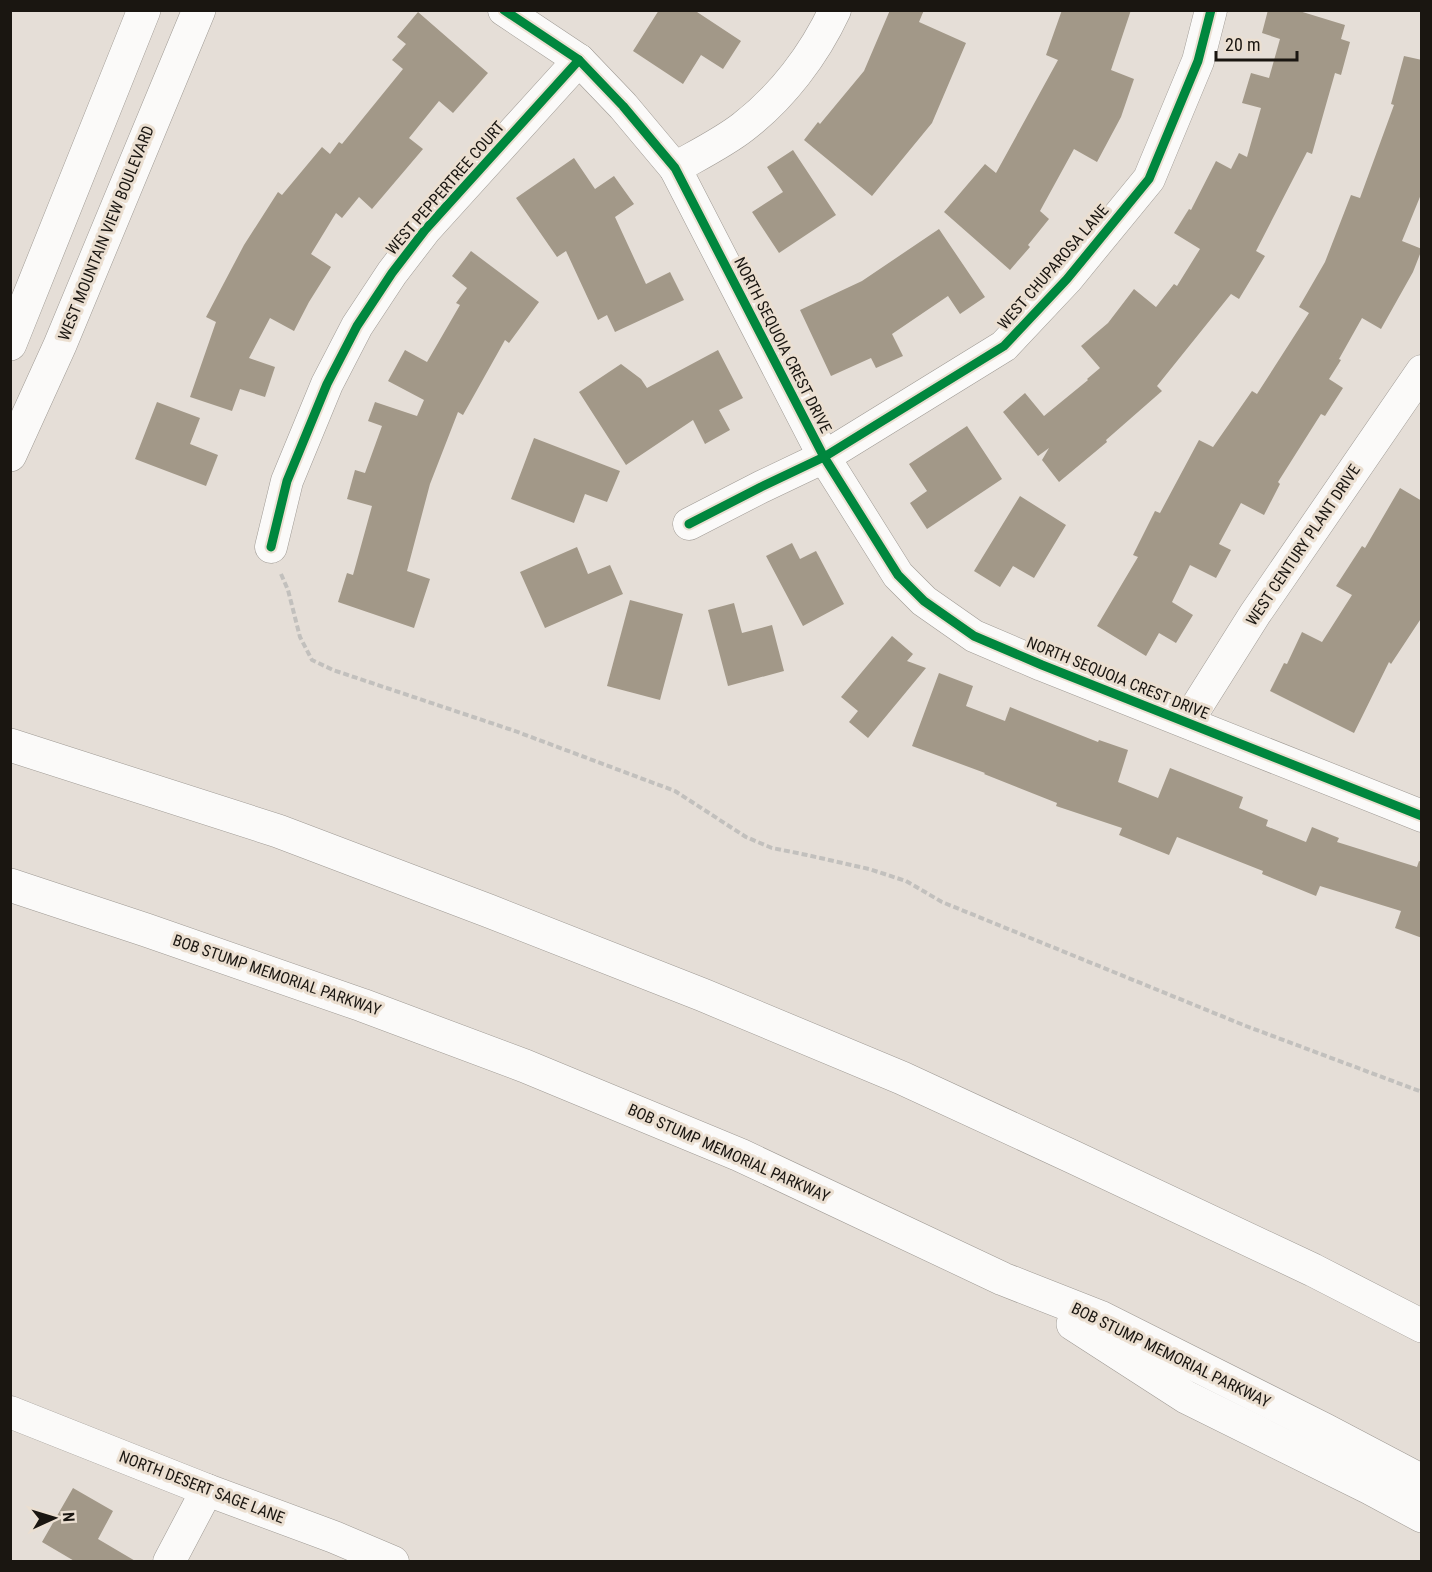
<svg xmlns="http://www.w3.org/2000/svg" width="1432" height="1572" font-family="'Roboto Condensed',sans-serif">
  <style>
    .building { fill: #a29888 }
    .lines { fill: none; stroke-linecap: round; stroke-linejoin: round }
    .minor-casing { stroke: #9f9a94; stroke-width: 33 }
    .tertiary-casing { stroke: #9f9a94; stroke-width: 34 }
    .motorway-casing { stroke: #9f9a94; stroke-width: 34 }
    .path { stroke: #c2c0bd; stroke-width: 4; stroke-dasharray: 6 3; stroke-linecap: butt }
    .minor { stroke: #fbfaf9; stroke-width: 32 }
    .tertiary { stroke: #fbfaf9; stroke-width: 33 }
    .motorway { stroke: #fbfaf9; stroke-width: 33 }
    .cycleway-casing { stroke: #ebdfd1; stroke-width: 13 }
    .cycleway { stroke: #00873e; stroke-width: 9 }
    .labels { text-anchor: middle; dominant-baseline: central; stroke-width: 6; stroke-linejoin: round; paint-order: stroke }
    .street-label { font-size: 16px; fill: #1a1611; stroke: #ebdfd1 }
  </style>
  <rect width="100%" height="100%" fill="#e5ded7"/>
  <g class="building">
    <path d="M659 10H694L741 41 723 69 701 55 683 84 633 51Z"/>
    <path d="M890 10H924L919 22 966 43 932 123 872 196 804 140 818 122 820 124 864 71Z"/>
    <path d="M1062 10H1131L1111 70 1134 79 1121 117 1097 162 1074 149 1040 211 1049 219 1028 245 1030 247 1010 270 944 212 985 164 996 173 1058 60 1046 55Z"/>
    <path d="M1268 10H1296L1345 25 1341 39 1350 42 1341 75 1335 73 1312 154 1307 152 1256 251 1265 256 1239 299 1231 294 1157 386 1162 391 1106 440 1107 442 1059 482 1042 460 1049 448 1038 456 1003 412 1025 393 1044 416 1088 380 1087 379 1100 368 1081 346 1108 323 1134 289 1156 307 1174 284 1177 286 1200 249 1174 233 1189 209 1191 210 1216 161 1231 169 1239 153 1247 157 1261 108 1242 103 1251 73 1269 78 1280 39 1262 33Z"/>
    <path d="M418 12 488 73 453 113 439 101 409 138 423 149 372 209 359 197 342 218 336 213 311 254 331 267 309 302 294 331 270 318 249 358 275 367 265 397 240 389 232 411 190 397 216 322 206 317 244 245 278 192 282 195 322 147 330 154 339 142 342 144 403 69 392 60 406 44 397 37Z"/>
    <path d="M1404 56 1422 60V192L1402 241 1422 249 1413 272 1381 329 1362 318 1339 359 1341 360 1329 379 1343 388 1325 416 1321 414 1278 482 1280 484 1264 515 1241 503 1219 544 1231 550 1216 578 1190 565 1172 602 1193 615 1176 643 1159 633 1146 656 1097 626 1138 557 1133 555 1155 511 1160 513 1199 440 1213 447 1252 391 1257 394 1309 313 1299 307 1325 262 1351 195 1360 198 1394 105 1391 104Z"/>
    <path d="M793 150 836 215 779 253 752 212 783 192 767 167Z"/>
    <path d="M574 158 595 189 614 176 634 204 615 217 646 284 670 272 684 300 615 332 607 315 598 320 566 251 557 257 516 198Z"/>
    <path d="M939 229 985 297 960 314 948 296 892 334 903 356 876 368 871 358 831 376 800 310 862 281Z"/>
    <path d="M471 251 539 302 509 343 505 340 463 415 458 412 430 484 407 571 430 579 414 628 338 602 347 573 353 575 372 506 347 499 355 470 365 473 382 426 368 421 375 402 417 416 424 400 388 381 405 350 427 362 460 305 456 303 467 288 452 276Z"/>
    <path d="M718 350 743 398 719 410 730 430 705 444 693 420 626 465 579 392 621 364 641 379 647 388Z"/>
    <path d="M157 402 200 418 190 444 218 455 206 486 135 459Z"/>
    <path d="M967 426 1002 479 927 529 910 503 927 491 909 464Z"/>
    <path d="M534 438 620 471 607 502 585 494 574 523 511 499Z"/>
    <path d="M1400 488 1422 501V617L1391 664 1389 662 1354 733 1270 691 1284 663 1287 664 1302 632 1322 642 1352 595 1336 586 1362 546 1365 548Z"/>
    <path d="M1020 496 1066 525 1034 578 1013 566 1000 587 974 571Z"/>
    <path d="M792 543 800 559 816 551 844 604 803 626 766 556Z"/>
    <path d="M577 547 588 574 610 565 623 594 545 628 520 572Z"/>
    <path d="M630 600 683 614 660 700 607 686Z"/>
    <path d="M734 603 742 633 772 625 784 671 728 686 708 610Z"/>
    <path d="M892 636 913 654 907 661 926 668 868 738 849 722 858 711 841 697Z"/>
    <path d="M939 673 973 686 966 706 1005 721 1010 707 1098 742 1099 740 1128 750 1118 782 1158 798 1170 768 1243 797 1239 808 1268 820 1266 826 1306 842 1312 827 1339 838 1337 842 1417 867 1419 861 1422 862V938L1395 928 1401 911 1320 886 1316 896 1262 874 1263 871 1177 837 1169 855 1119 835 1122 828 1056 806 1057 803 984 774 985 773 912 746Z"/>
    <path d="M73 1488 113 1511 98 1539 137 1562H76L42 1542Z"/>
  </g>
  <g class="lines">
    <defs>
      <g id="minor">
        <path d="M504 10 579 60 623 106 675 168 824 457 898 575 924 601 974 636 1042 665 1422 816"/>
        <path d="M675 168C696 156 724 142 743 127 782 97 814 55 835 10"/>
        <path d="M689 524 761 487 824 457 1004 346 1067 279 1149 179 1198 61 1211 10"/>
        <path d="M271 547 287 481 327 384 357 326 392 273 425 230 579 60"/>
        <path d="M1187 722 1255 614 1422 371"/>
        <path d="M10 1412 207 1490 334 1537 393 1562"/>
        <path d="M169 1562 207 1490"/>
      </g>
      <g id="tertiary">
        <path d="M10 344 144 10"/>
        <path d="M10 455 60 345 199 10"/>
      </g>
      <g id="motorway">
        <path d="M10 745 278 831 489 911 703 995 902 1078 1073 1157 1313 1270 1422 1326"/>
        <path d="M10 885 146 930 362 1005 525 1066 740 1155 1003 1279 1100 1317 1325 1430 1422 1481"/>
        <path d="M1073 1324 1186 1397 1370 1488 1422 1516"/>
      </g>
    </defs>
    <use href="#minor" class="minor-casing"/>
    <use href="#tertiary" class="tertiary-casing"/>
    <use href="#motorway" class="motorway-casing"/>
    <path class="path" d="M281 574 288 590 300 637 312 660 333 670 515 731 675 791 746 837 772 848 807 855 869 869 906 881 942 902 1246 1026 1422 1092"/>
    <use href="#minor" class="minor"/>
    <use href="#tertiary" class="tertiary"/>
    <use href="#motorway" class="motorway"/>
    <defs>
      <g id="cycleway">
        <path d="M504 10 579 60 623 106 675 168 824 457 898 575 924 601 974 636 1042 665 1422 816"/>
        <path d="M689 524 761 487 824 457 1004 346 1067 279 1149 179 1198 61 1211 10"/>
        <path d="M271 547 287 481 327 384 357 326 392 273 425 230 579 60"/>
      </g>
    </defs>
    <use href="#cycleway" class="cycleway-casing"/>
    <use href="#cycleway" class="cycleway"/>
  </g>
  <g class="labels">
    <g class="street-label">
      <text transform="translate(445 188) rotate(-49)">WEST PEPPERTREE COURT</text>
      <text transform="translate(106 233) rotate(-68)">WEST MOUNTAIN VIEW BOULEVARD</text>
      <text transform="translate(1053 267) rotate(-49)">WEST CHUPAROSA LANE</text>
      <text transform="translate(783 345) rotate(63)">NORTH SEQUOIA CREST DRIVE</text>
      <text transform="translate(1303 545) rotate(-56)">WEST CENTURY PLANT DRIVE</text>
      <text transform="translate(1118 678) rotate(22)">NORTH SEQUOIA CREST DRIVE</text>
      <text transform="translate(277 975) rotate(19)">BOB STUMP MEMORIAL PARKWAY</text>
      <text transform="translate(729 1153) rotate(24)">BOB STUMP MEMORIAL PARKWAY</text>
      <text transform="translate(1171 1355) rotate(26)">BOB STUMP MEMORIAL PARKWAY</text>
      <text transform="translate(202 1487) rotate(21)">NORTH DESERT SAGE LANE</text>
    </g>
  </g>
  <rect width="1432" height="1572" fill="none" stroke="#1a1611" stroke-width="24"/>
  <g transform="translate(54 1518) rotate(86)" stroke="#ebdfd1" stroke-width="4.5" paint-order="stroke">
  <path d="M0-4.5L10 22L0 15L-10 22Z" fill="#1a1611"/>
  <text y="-9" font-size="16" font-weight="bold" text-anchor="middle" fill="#1a1611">N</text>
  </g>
  <path d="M1216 51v9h81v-9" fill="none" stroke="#1a1611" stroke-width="3"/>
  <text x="1225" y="51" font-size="18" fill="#1a1611" stroke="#ebdfd1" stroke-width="4.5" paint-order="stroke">20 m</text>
</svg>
